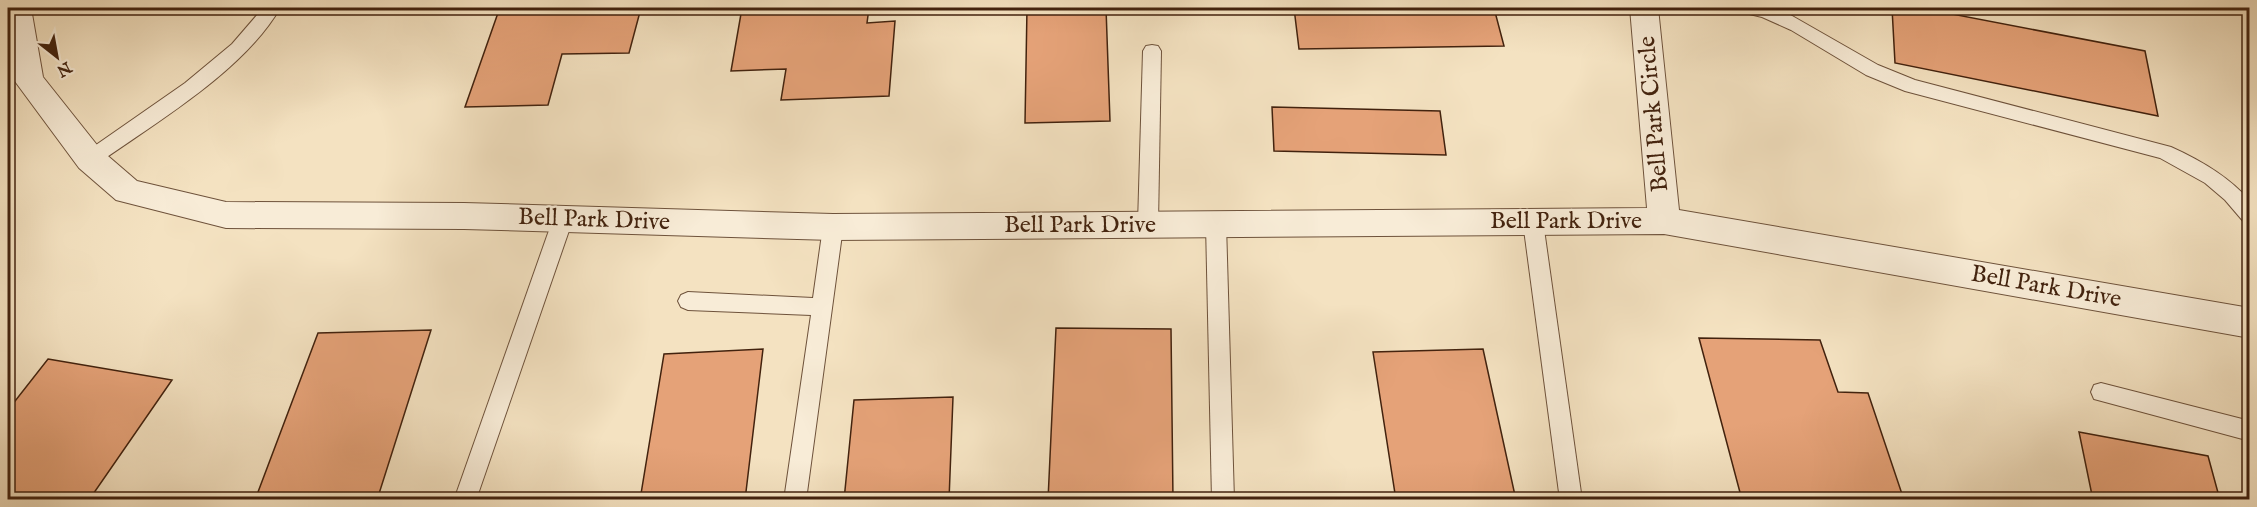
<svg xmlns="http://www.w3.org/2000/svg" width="2257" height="507" font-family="'IM FELL English',serif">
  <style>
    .building { fill: #e5a278; stroke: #42220e; stroke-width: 1.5 }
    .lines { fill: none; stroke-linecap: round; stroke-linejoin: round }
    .service-casing { stroke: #6e523b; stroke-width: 2 }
    .minor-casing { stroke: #6e523b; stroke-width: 2 }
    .service { fill: #f8ecd7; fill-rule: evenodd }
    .minor { fill: #f8ecd7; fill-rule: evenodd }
    .labels { text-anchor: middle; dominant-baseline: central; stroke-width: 4.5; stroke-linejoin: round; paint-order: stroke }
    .street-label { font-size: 24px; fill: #42220e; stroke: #f8ecd7 }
  </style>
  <rect width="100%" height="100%" fill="#f4e2c1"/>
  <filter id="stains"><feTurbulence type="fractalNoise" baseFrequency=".00333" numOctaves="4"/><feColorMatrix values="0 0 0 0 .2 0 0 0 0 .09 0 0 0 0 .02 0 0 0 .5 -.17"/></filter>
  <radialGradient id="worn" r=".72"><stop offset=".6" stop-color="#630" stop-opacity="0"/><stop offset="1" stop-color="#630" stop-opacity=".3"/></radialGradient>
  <g class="building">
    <path d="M641 8 629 53 562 54 548 105 465 107 499 10Z"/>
    <path d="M742 8H869L867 23 895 21 889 96 781 100 786 69 731 71Z"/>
    <path d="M1027 8H1106L1110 121 1025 123Z"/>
    <path d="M1294 8H1494L1504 46 1299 49Z"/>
    <path d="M1892 8H1936V11L2145 51 2158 116 1895 63Z"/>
    <path d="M1272 107 1440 111 1446 155 1274 151Z"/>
    <path d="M1056 328 1171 329 1173 500H1048Z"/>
    <path d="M431 330 377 500H255L318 333Z"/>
    <path d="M1699 338 1820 340 1838 392 1868 393 1904 500H1742Z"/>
    <path d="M763 349 745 500H640L664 354Z"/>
    <path d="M1483 349 1516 500H1396L1373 352Z"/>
    <path d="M48 359 172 380 89 500H8V410Z"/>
    <path d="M953 397 949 500H844L854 400Z"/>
    <path d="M2079 432 2208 456 2220 500H2093Z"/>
  </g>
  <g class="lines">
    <defs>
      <g id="service">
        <path d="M263 8H280C244 71 155 123 97 164L90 166 83 164 81 159 83 154 185 83 232 44Z"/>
        <path d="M1739 8H1770L1787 13 1878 65 1915 80 2171 147C2200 160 2228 176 2250 201V224L2243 221 2225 200 2205 183 2160 158 1905 91 1866 75 1791 30 1762 17 1741 12Z"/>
        <path d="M1152 45 1158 46 1161 51 1158 224 1155 230 1148 232 1141 230 1138 224 1143 51 1146 46Z"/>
        <path d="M563 211 570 213 573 219 476 500H454L553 219 556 213Z"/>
        <path d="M1533 214 1540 216 1543 222 1582 500H1560L1523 222 1526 216Z"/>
        <path d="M1216 216 1223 218 1226 224 1234 500H1212L1206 224 1209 218Z"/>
        <path d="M833 219 840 221 843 227 806 500H784L811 315 688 310 681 307 678 301 681 295 688 292 813 298 823 227 826 221Z"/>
        <path d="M2101 383 2250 421V441L2094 399 2091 392 2094 385Z"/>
      </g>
      <path id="minor" d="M8 8H31L43 77 101 150 137 181 226 202 464 203 833 214 1647 208 1630 8H1658L1679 210 2250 308V338L1664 234 833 240 464 229 226 228 116 200 79 168 14 80 8 39Z"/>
    </defs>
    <use href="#service" class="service-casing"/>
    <use href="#minor" class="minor-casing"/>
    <use href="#service" class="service"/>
    <use href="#minor" class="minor"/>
  </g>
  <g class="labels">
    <g class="street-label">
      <text transform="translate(1654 114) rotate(-95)">Bell Park Circle</text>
      <text transform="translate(594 220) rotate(2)">Bell Park Drive</text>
      <text x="1566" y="221">Bell Park Drive</text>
      <text x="1080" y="225">Bell Park Drive</text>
      <text transform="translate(2046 287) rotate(10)">Bell Park Drive</text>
    </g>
  </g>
  <rect width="2257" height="507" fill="none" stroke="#f4e2c1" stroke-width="30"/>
  <rect x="9" y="9" width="2239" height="489" fill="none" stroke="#42220e" stroke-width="3"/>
  <rect x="15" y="15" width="2227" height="477" fill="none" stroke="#42220e" stroke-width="1.5"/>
  <g transform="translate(57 57) rotate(149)" stroke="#f8ecd7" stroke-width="4.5" paint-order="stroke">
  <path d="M0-4.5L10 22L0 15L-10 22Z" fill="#42220e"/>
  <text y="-9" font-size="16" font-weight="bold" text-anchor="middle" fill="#42220e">N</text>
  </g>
  <rect width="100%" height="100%" filter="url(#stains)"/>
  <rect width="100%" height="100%" fill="url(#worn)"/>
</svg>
